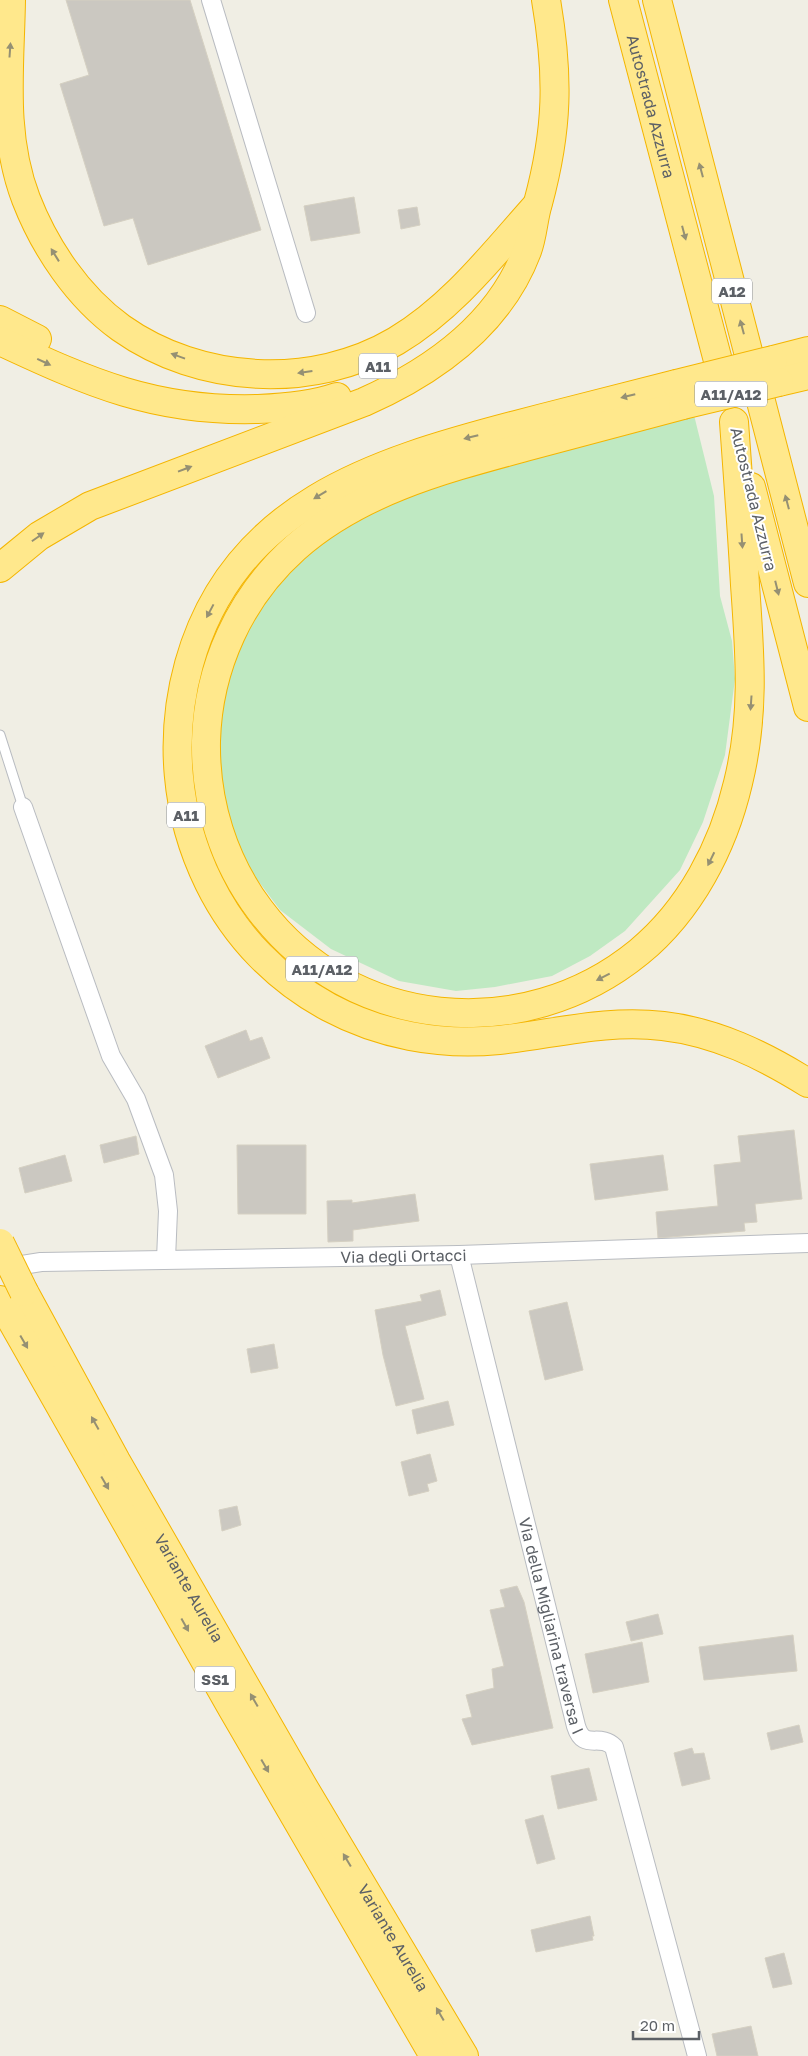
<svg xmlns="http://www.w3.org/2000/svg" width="808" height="2056" font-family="'Golos Text',sans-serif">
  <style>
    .green { fill: #bfe9c2 }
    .building { fill: #cbc8c1; stroke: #d5d0c2 }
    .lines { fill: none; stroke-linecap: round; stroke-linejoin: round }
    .lane-casing { stroke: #b9bcc1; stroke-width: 11 }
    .street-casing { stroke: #b9bcc1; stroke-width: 20 }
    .highway-casing { stroke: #f4b500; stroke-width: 30 }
    .lane { stroke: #fff; stroke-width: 9 }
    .street { stroke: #fff; stroke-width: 18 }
    .highway { stroke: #ffe88c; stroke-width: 28 }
    .highway-bridge-casing { stroke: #f4b500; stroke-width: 30; stroke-linecap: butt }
    .highway-bridge { stroke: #ffe88c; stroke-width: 28 }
    .oneway { fill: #959073 }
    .labels { text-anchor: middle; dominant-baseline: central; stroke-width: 4; stroke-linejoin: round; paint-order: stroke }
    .shield { fill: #fff; stroke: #8d9094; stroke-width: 1 }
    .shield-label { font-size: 15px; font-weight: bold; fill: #5c6066 }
    .street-label { font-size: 16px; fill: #5c6066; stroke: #fff }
  </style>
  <rect width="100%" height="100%" fill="#f0eee4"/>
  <path class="green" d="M694 415 714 496 720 596 732 641 735 679 725 755 703 822 680 870 625 931 590 956 552 976 495 987 456 991 399 981 331 949 280 910 241 858 222 814 218 767 220 713 234 657 260 609 287 575 325 541 372 513 433 487Z"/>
  <g class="building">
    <path d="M66 0H190L261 230 148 265 133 218 104 226 60 84 89 75Z"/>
    <path d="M354 197 360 233 311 241 304 206Z"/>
    <path d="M417 207 420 225 401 229 398 210Z"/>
    <path d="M246 1030 250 1041 262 1037 270 1058 218 1078 205 1046Z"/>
    <path d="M794 1130 802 1199 755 1204 757 1222 744 1223 745 1231 658 1238 656 1212 718 1206 714 1165 741 1162 738 1136Z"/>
    <path d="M136 1136 139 1154 104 1163 100 1145Z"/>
    <path d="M237 1145H306V1214H238Z"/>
    <path d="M65 1155 72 1181 25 1193 19 1168Z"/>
    <path d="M663 1155 668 1190 595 1200 590 1164Z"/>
    <path d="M415 1194 419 1221 353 1230V1241L328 1242 327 1201 352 1200V1203Z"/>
    <path d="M440 1290 446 1315 405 1326 424 1399 396 1406 383 1355 375 1310 422 1301 420 1295Z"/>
    <path d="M567 1302 583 1370 545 1380 529 1311Z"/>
    <path d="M274 1344 278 1368 251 1373 247 1349Z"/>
    <path d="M448 1401 454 1425 417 1434 412 1410Z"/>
    <path d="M430 1454 437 1481 427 1484 429 1491 409 1496 401 1462Z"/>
    <path d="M237 1506 241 1525 222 1531 219 1510Z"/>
    <path d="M517 1586 524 1602 553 1728 472 1745 462 1719 472 1717 466 1695 494 1688 492 1669 504 1666 490 1610 505 1607 500 1590Z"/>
    <path d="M658 1614 663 1634 631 1641 626 1622Z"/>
    <path d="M793 1635 797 1671 704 1680 699 1647Z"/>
    <path d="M642 1642 649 1682 593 1693 585 1654Z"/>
    <path d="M799 1725 803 1742 771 1750 767 1733Z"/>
    <path d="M692 1748 694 1754 704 1753 710 1779 682 1786 674 1753Z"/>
    <path d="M589 1768 597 1800 558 1809 551 1776Z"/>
    <path d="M543 1815 555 1859 537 1864 525 1820Z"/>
    <path d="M590 1916 594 1936H592L593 1940 536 1952 531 1930Z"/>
    <path d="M784 1953 792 1984 773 1988 765 1958Z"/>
    <path d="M751 2026 758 2056H717L712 2034Z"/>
  </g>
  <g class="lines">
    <defs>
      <path id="lane" d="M0 735 23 807"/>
      <g id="street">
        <path d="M211 0 306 313"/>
        <path d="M23 807 111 1056 136 1099 164 1175 168 1211 166 1259"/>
        <path id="s1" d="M459 1255 576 1726C584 1752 599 1732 614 1747L697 2056"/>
        <path id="s2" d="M3 1268 41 1262 459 1255 808 1243"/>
      </g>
      <g id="highway">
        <path d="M11 0C10 67 1 134 26 199 45 248 78 297 121 328 200 384 313 390 396 341 453 307 494 253 537 205"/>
        <path id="s3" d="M623 0 727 395"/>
        <path d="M657 0 808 583"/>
        <path d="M0 320 37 339"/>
        <path d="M0 341C90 383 156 412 258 409 284 408 311 406 337 397"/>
        <path d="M773 360 808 351"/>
        <path d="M779 382 808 375"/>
        <path d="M676 384C622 398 569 411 516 425 375 462 233 505 189 664 169 736 175 814 209 883 263 993 378 1052 499 1040 554 1034 607 1019 663 1026 716 1032 763 1055 808 1083"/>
        <path d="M683 405C630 419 577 433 525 447 444 469 359 491 295 548 240 597 208 667 206 741 205 802 223 861 260 910 350 1030 523 1047 639 952 690 910 723 847 738 783 755 714 750 655 745 585 742 531 738 477 734 422"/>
        <path d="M751 487 808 707"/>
        <path d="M0 568 39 536 90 506 364 402C434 371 499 325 527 251 533 235 533 219 538 203 558 129 559 76 546 0"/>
        <path id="s4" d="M24 1292 116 1461 304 1788 464 2056"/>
        <path d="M0 1300 232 1708 434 2056"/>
      </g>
    </defs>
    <use href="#lane" class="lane-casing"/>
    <use href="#street" class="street-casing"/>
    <use href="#highway" class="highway-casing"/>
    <use href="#lane" class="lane"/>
    <use href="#street" class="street"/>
    <use href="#highway" class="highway"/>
    <defs>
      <g id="highway-bridge">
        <path d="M676 384 773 360"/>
        <path d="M683 405 779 382"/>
        <path d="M0 1243 24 1292"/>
      </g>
    </defs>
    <use href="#highway-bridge" class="highway-bridge-casing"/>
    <use href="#highway-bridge" class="highway-bridge"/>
  </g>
  <defs><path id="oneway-solid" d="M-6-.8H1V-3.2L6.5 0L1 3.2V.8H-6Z" transform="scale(1.25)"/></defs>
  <g class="oneway">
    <use href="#oneway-solid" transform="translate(10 50) rotate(-86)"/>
    <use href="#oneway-solid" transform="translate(701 170) rotate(-105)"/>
    <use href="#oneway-solid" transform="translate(684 233) rotate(75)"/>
    <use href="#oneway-solid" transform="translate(55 255) rotate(-122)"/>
    <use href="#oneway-solid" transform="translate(742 327) rotate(-105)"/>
    <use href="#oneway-solid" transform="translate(178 356) rotate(-160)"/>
    <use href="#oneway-solid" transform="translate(44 362) rotate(25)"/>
    <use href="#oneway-solid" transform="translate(305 372) rotate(172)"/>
    <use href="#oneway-solid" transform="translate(628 396) rotate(166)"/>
    <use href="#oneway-solid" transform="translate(471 437) rotate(166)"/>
    <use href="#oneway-solid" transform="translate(185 469) rotate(-21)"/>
    <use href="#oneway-solid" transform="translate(320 495) rotate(149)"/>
    <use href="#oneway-solid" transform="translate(787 502) rotate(-105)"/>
    <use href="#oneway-solid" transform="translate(38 537) rotate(-35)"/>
    <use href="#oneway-solid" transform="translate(742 541) rotate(86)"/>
    <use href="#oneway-solid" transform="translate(777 588) rotate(76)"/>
    <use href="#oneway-solid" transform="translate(210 611) rotate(118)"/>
    <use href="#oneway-solid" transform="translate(751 703) rotate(94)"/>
    <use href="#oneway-solid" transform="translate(711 859) rotate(116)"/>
    <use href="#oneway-solid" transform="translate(603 977) rotate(153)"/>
    <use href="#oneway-solid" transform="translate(24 1342) rotate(60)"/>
    <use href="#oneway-solid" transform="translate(95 1423) rotate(-119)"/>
    <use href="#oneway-solid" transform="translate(105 1483) rotate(60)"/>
    <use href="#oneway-solid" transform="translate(185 1625) rotate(61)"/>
    <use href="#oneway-solid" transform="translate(254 1700) rotate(-120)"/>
    <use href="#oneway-solid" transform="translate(265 1766) rotate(60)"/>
    <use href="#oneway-solid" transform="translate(347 1860) rotate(-121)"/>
    <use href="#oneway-solid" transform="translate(440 2014) rotate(-120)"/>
  </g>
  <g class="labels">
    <g class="shield">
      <rect x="712" y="278.5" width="40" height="25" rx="4"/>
      <rect x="359" y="353.5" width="38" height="25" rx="4"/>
      <rect x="695" y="381.5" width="72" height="25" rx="4"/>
      <rect x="167" y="802.5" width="38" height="25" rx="4"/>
      <rect x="286" y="956.5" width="72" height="25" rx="4"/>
      <rect x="195" y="1666.5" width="40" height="25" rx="4"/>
    </g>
    <g class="shield-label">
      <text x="732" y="291">A12</text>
      <text x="378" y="366">A11</text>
      <text x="731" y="394">A11/A12</text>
      <text x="186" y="815">A11</text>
      <text x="322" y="969">A11/A12</text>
      <text x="215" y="1679">SS1</text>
    </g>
    <g class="street-label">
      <text stroke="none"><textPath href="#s3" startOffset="110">Autostrada Azzurra</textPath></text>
      <text transform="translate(754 499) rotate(76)">Autostrada Azzurra</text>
      <text stroke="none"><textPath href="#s2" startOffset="401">Via degli Ortacci</textPath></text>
      <text stroke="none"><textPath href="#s4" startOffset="339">Variante Aurelia</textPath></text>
      <text stroke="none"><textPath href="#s1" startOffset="382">Via della Migliarina traversa I</textPath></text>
      <text stroke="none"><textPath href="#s4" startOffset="744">Variante Aurelia</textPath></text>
    </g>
  </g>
  <path d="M633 2031v8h66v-8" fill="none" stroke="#5c6066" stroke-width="2.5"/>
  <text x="640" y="2031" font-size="15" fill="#5c6066" stroke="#ffffff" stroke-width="4" paint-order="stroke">20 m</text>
</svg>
